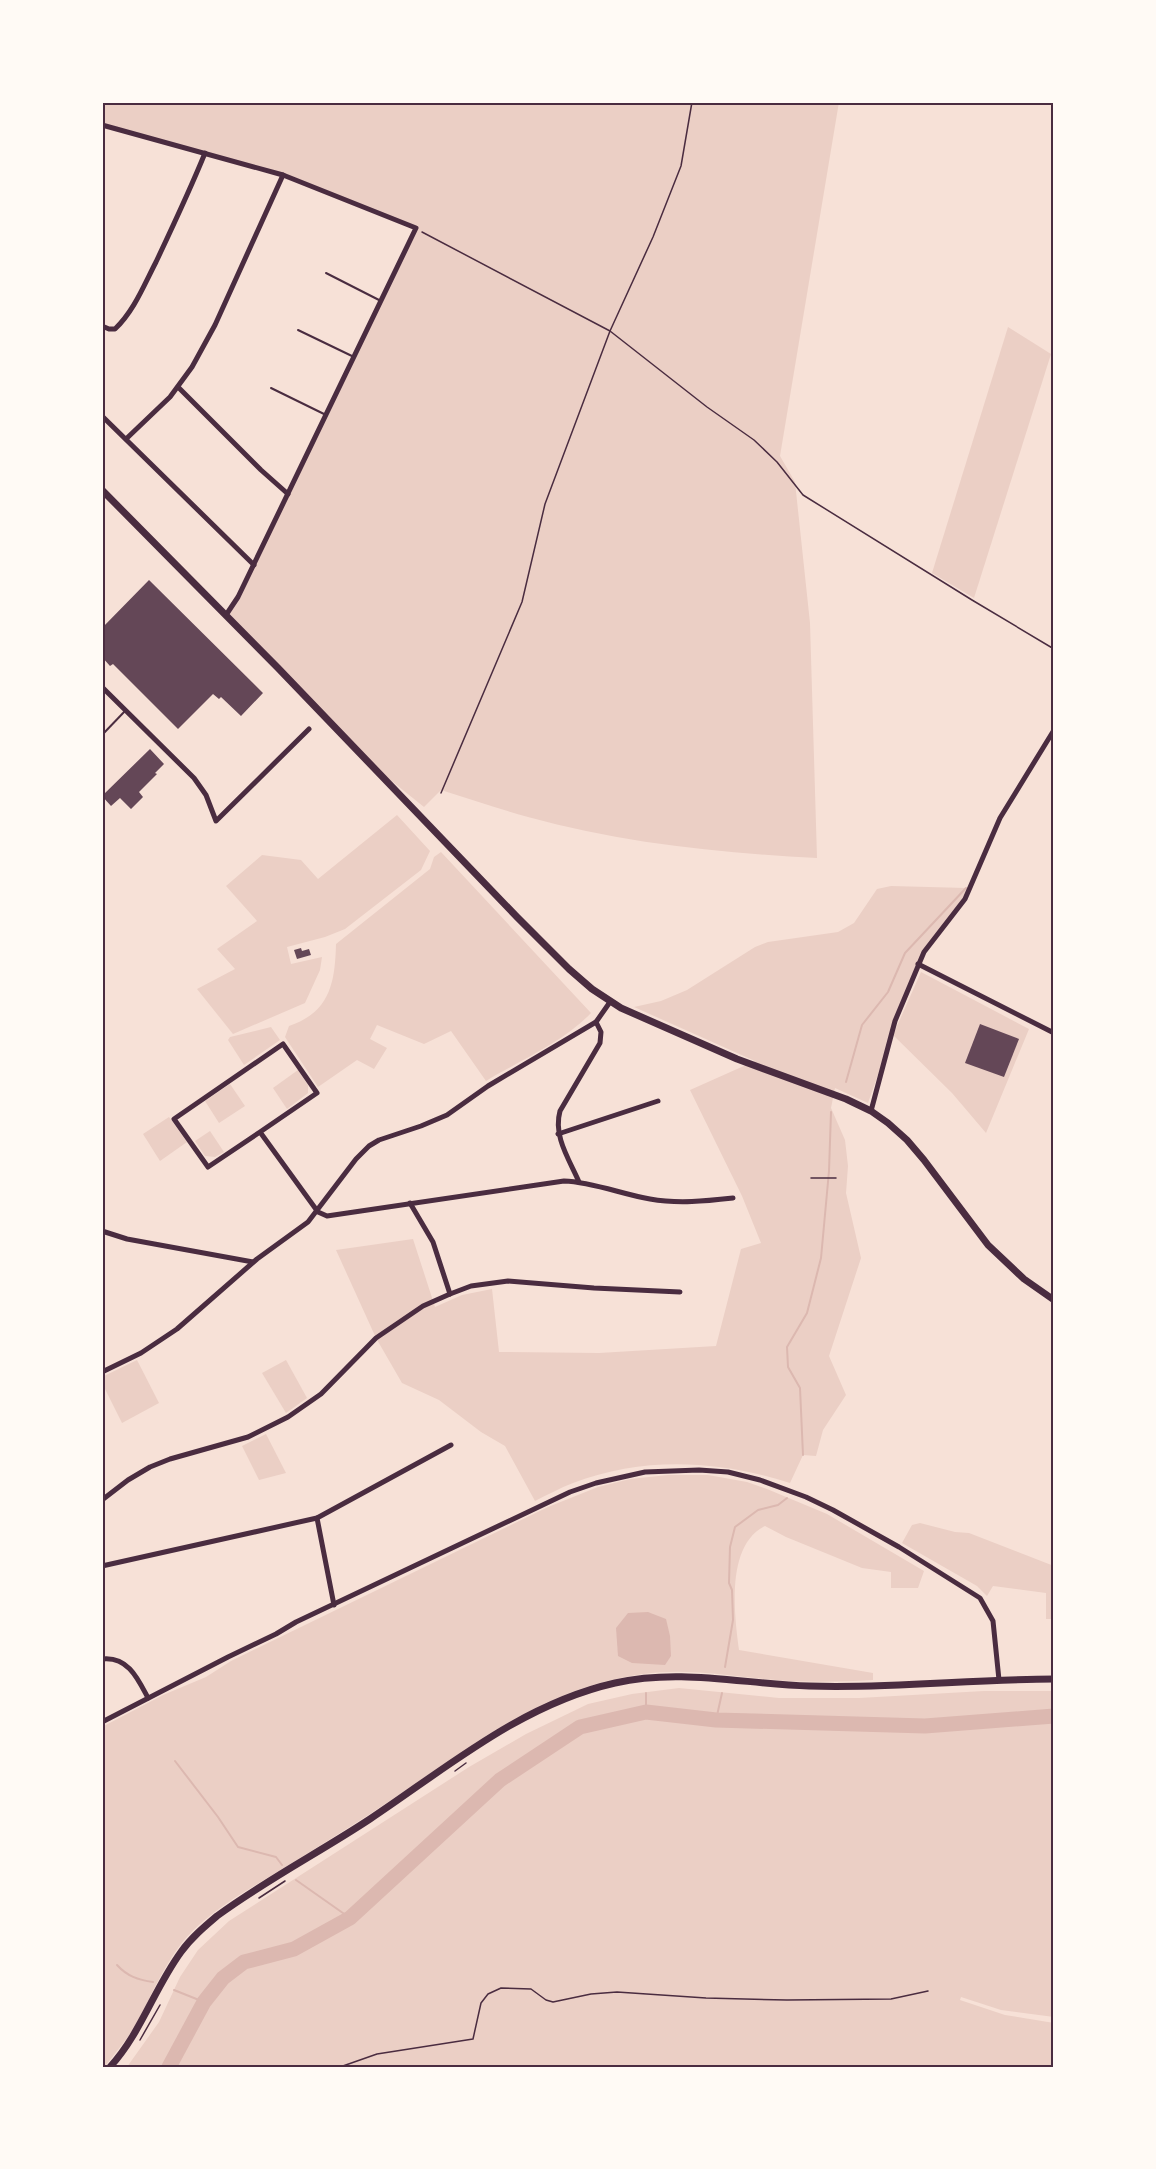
<svg xmlns="http://www.w3.org/2000/svg" width="1156" height="2169" font-family="Commissioner,sans-serif">
  <style>
    .green { fill: #ebcfc5 }
    .water { fill: #dcb8b0 }
    .lines { fill: none; stroke-linecap: round; stroke-linejoin: round }
    .stream { stroke: #dcb8b0; stroke-width: 2 }
    .river { stroke: #dcb8b0; stroke-width: 15 }
    .building { fill: #644757 }
    .path { stroke: #4a2c40; stroke-width: 1.5 }
    .service { stroke: #4a2c40; stroke-width: 2 }
    .minor { stroke: #4a2c40; stroke-width: 5 }
    .secondary { stroke: #4a2c40; stroke-width: 7 }
    .neatline { fill: none; stroke: #4a2c40; stroke-width: 2 }
  </style>
  <rect width="100%" height="100%" fill="#f7e1d7"/>
  <g class="green">
    <path d="M102 102H839L780 456 795 482 810 623 817 858C720 853 622 843 528 817 499 809 470 799 441 790L424 807 368 762 226 615 233 606 416 229 283 175 102 125Z"/>
    <path d="M1008 327 1051 354 974 598 932 573Z"/>
    <path d="M397 815 430 851 421 870 345 929 325 937 287 947 291 964 322 957 320 970 305 1003 233 1034 197 989 235 969 217 949 257 921 226 886 262 855 301 860 318 879Z"/>
    <path d="M441 852 591 1013C565 1041 519 1061 486 1081L451 1031 424 1044 377 1025 370 1039 387 1048 374 1069 357 1060 318 1087 285 1037 289 1026C330 1012 335 983 336 944L430 869 434 857Z"/>
    <path d="M891 886 966 888 969 889 917 964 868 1103 835 1088 831 1108 845 1140 848 1166 846 1193 861 1258 829 1356 846 1395 823 1430 816 1456 803 1455 790 1483C719 1460 643 1456 573 1483 560 1488 547 1495 535 1501L505 1446 481 1432 439 1400 402 1383 376 1338 336 1250 413 1239 435 1307 462 1295 492 1289 499 1352 599 1353 716 1346 741 1249 761 1243 742 1196 690 1090 755 1061 634 1007 661 1001 687 990 755 947 768 942 838 932 854 923 877 889Z"/>
    <path d="M921 972 1029 1029 986 1133 952 1093 893 1035Z"/>
    <path d="M271 1027 280 1040 244 1065 228 1040 230 1037Z"/>
    <path d="M298 1070 308 1085V1093L287 1109 273 1088Z"/>
    <path d="M230 1084 245 1106 219 1123 205 1101Z"/>
    <path d="M169 1117 187 1142 160 1161 143 1134Z"/>
    <path d="M210 1131 224 1152 215 1157 205 1156 195 1141Z"/>
    <path d="M137 1360 159 1403 122 1423 102 1383V1377Z"/>
    <path d="M286 1360 307 1398 286 1413 262 1373Z"/>
    <path d="M266 1434 286 1473 259 1480 242 1446Z"/>
    <path d="M668 1475H708L747 1482 767 1489 827 1514 924 1571 918 1588H891V1572L862 1568 786 1537 765 1526C726 1545 734 1613 739 1650L873 1673V1680C837 1682 801 1683 765 1679 724 1675 684 1668 643 1674 542 1688 472 1746 391 1800 339 1835 286 1866 233 1899 214 1912 195 1926 181 1944 162 1969 150 1998 136 2025 127 2039 116 2052 106 2065L102 2067V1727L163 1695 206 1677 231 1661 548 1507 598 1487 630 1479Z"/>
    <path d="M920 1523 955 1532 969 1533 1054 1566V1619H1046V1593L993 1586 987 1596 977 1586 902 1543 912 1525Z"/>
    <path d="M679 1688 779 1698H859L984 1691H1054V2017L1001 2010 961 1997 960 2000 1005 2015 1054 2023V2067H127L159 2022 180 1977 198 1950 229 1921 469 1767 526 1734 588 1704 632 1694Z"/>
  </g>
  <path class="water" d="M648 1612 666 1619 670 1636 671 1656 665 1665 632 1663 618 1656 616 1628 628 1613Z"/>
  <g class="lines">
    <g class="stream">
      <path d="M846 1082 862 1025 888 992 905 953 966 888"/>
      <path d="M803 1455 800 1388 788 1367 787 1347 807 1313 821 1258 829 1171 831 1112"/>
      <path d="M725 1667 733 1620 732 1590 729 1583 730 1547 735 1527 758 1510 778 1505 787 1498"/>
      <path d="M646 1693V1712"/>
      <path d="M716 1720 722 1693"/>
      <path d="M175 1761 218 1817 238 1847 276 1857 282 1865"/>
      <path d="M296 1880 350 1918"/>
      <path d="M117 1965C127 1976 138 1980 153 1982"/>
      <path d="M174 1990 204 2002"/>
    </g>
    <path class="river" d="M169 2067 204 2002 223 1978 244 1962 294 1949 350 1918 500 1780 580 1727 646 1712 716 1720 925 1726 1054 1716"/>
  </g>
  <g class="building">
    <path d="M149 580 263 693 241 716 221 697 219 699 213 694 178 729 113 664 110 666 102 657V628Z"/>
    <path d="M150 749 164 764 155 773 157 774 139 792 143 797 131 809 120 798 111 806 102 796Z"/>
    <path d="M301 948 302 951 309 949 311 955 297 959 294 950Z"/>
    <path d="M980 1024 1019 1039 1004 1077 965 1063Z"/>
  </g>
  <g class="lines">
    <g class="path">
      <path d="M422 232 610 331 707 407 754 440 777 462 803 495 972 600 1054 649"/>
      <path d="M441 793 522 602 545 504 610 331 653 237 681 166 692 102"/>
      <path d="M811 1178H836"/>
      <path d="M455 1771 466 1763"/>
      <path d="M259 1898 285 1881"/>
      <path d="M140 2040 160 2005"/>
      <path d="M340 2067 377 2054 473 2039 481 2003 488 1994 501 1988 531 1989 546 2000 553 2002 591 1994 617 1992 706 1998 787 2000 891 1999 928 1991"/>
    </g>
    <g class="service">
      <path d="M326 273 379 300"/>
      <path d="M298 330 354 357"/>
      <path d="M271 388 324 414"/>
      <path d="M102 735 125 711"/>
    </g>
    <g class="minor">
      <path d="M102 125 283 175 416 228 238 597 226 615"/>
      <path d="M102 326 109 329H115C134 311 144 285 156 262 173 226 190 190 205 153"/>
      <path d="M179 388 261 470 288 494"/>
      <path d="M102 416 254 565"/>
      <path d="M126 439 170 397 192 367 215 325 283 175"/>
      <path d="M102 687 194 778 206 795 216 821 309 729"/>
      <path d="M918 964 1054 1033"/>
      <path d="M871 1111 895 1021 924 952 965 899 1000 818 1054 730"/>
      <path d="M260 1132 317 1093 283 1044 174 1119 208 1167 260 1132 318 1212 327 1216 564 1181C593 1182 621 1194 650 1199 678 1204 706 1201 733 1198"/>
      <path d="M558 1134 658 1101"/>
      <path d="M579 1182C569 1159 553 1136 560 1111L600 1043 601 1032 596 1022"/>
      <path d="M410 1203 433 1242 450 1294"/>
      <path d="M102 1231 127 1239 253 1262"/>
      <path d="M102 1372 141 1353 177 1329 257 1259 308 1222 356 1159 369 1146 379 1140 421 1126 447 1115 488 1086 596 1022 610 1002"/>
      <path d="M102 1500 128 1480 150 1467 170 1459 248 1437 288 1417 321 1394 376 1338 423 1306 450 1294 471 1286 508 1281 594 1288 680 1292"/>
      <path d="M317 1518 334 1605"/>
      <path d="M102 1566 317 1518 451 1445"/>
      <path d="M102 1659C128 1656 138 1679 148 1698"/>
      <path d="M102 1722 228 1657 276 1634 296 1622 570 1492 596 1483 645 1472 699 1470 728 1472 760 1480 806 1497 833 1510 899 1547 980 1598 993 1621 999 1680"/>
    </g>
    <g class="secondary">
      <path d="M102 490 278 668 517 917 569 969 592 989 621 1008 737 1059 846 1099 871 1111 888 1123 907 1140 924 1160 988 1245 1024 1279 1054 1300"/>
      <path d="M110 2067C141 2033 154 1989 181 1952 191 1938 204 1927 217 1916 266 1880 320 1852 370 1819 448 1767 522 1704 615 1683 680 1668 743 1684 809 1686 890 1689 972 1679 1054 1679"/>
    </g>
  </g>
  <rect width="1156" height="2169" fill="none" stroke="#fffaf5" stroke-width="207"/>
  <rect x="104" y="104" width="948" height="1962" class="neatline"/>
</svg>
